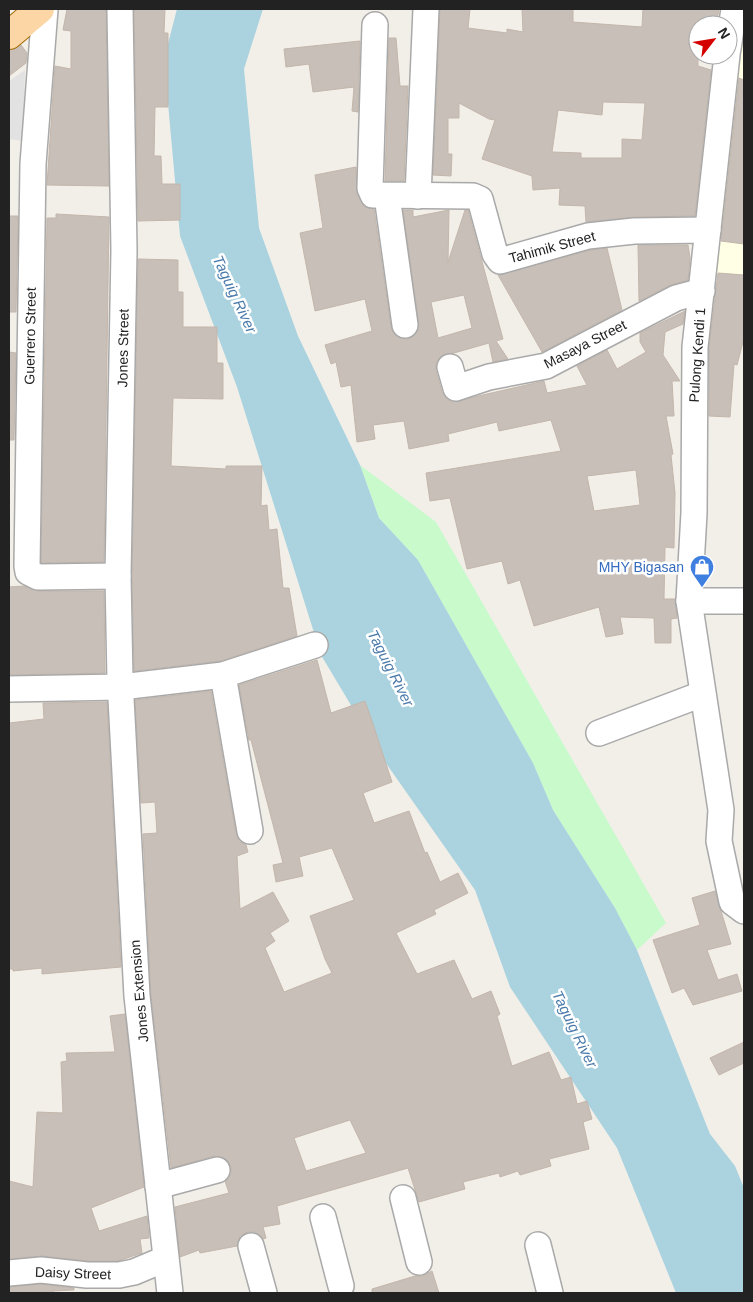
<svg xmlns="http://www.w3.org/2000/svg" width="753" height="1302" font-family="Arial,sans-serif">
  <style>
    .education { fill: #ffffe5 }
    .park { fill: #c8facc }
    .parking { fill: #e2e2e2 }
    .water { fill: #aad3df }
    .building { fill: #c7bfb8; stroke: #c4b6ab; fill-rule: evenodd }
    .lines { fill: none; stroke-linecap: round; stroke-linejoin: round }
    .minor-casing { stroke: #a9a9a9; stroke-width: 28 }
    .major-casing { stroke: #a06b00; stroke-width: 30 }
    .minor { stroke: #fff; stroke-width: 25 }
    .major { stroke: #fcd6a4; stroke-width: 28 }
    .labels { text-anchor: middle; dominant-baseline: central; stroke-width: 5; stroke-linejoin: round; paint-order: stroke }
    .street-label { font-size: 14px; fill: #222; stroke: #fff }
    .shop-label { font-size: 14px; fill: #366cbe; stroke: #fff; text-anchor: end }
    .water-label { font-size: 15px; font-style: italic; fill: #4a7aab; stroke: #fff }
  </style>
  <rect width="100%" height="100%" fill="#f2efe9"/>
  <path class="education" d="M744 33V278L706 274Z"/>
  <path class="park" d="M360 465 436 522 666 923 637 950 615 908 553 810 533 763 418 560 379 518Z"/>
  <path class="parking" d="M25 70 23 141 9 139V81Z"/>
  <path class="water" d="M177 9H263L244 69 259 228 298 336 360 465 379 518 418 560 533 763 553 810 615 908 637 950 710 1134 735 1166 744 1188V1293H676L617 1148 510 987 475 890 383 759 321 655 237 387 180 236 164 59Z"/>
  <g class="building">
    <path d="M67 9H106L109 186 47 185 55 66 71 69V31L63 30Z"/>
    <path d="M134 9H165L164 33H168V107H155L154 156H161L162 184H180V220L138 221Z"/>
    <path d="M440 9H470L468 28 507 33V29L523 32 522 9H573V22L642 27 643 9H719L716 25H698V66L711 70 695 216 634 217 586 222 585 206 559 205 560 188 533 190 532 176 482 159 495 120 489 119 459 103V118H448V154H452L451 176 433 175ZM603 102 645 103 642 140 622 139V158H581V153L552 152 558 110 602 115Z"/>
    <path d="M389 38H396L400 86H408L404 181H385Z"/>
    <path d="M360 41 358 112 352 111 354 87 313 92 309 64 286 67 284 49Z"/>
    <path d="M21 45 27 53 26 63 9 76V50Z"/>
    <path d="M739 78 744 80V244L721 241Z"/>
    <path d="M356 167 357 194 365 207 374 209 391 327 394 334 400 338 407 339 414 336 419 324 403 210H413V217L449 210 448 262 465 210H468L503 339 496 341 508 359 493 362 489 343 440 357 436 363V371L442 392 446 398 452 402 544 381 547 393 587 385 577 366 607 350 617 369 646 352 640 342V333L685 311 683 324 665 332 663 355 680 381H672L674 416H666L673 454 671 455 675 493 674 548 665 547 664 599H675L677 618 671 619V643H655L654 618 620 617 623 634 606 637 599 607 534 626 520 580 508 584 502 561 467 569 450 498 430 501 426 473 561 451 551 420 499 431 497 422 448 434 449 441 409 449 404 421 373 425 375 439 357 442 351 385 341 387 336 362 331 364 325 345 372 331 365 299 315 311 300 233 323 228 315 175ZM464 295 472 328 438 338 431 302ZM636 470 640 505 594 511 587 476Z"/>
    <path d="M56 214 109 217 104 562 41 563 47 218H56Z"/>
    <path d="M9 216H18L16 312H9Z"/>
    <path d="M638 245H688L690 258 688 280 670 285 639 301Z"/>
    <path d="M607 248 622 310 542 352 498 275 591 250Z"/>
    <path d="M138 259 178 260V292H183V327H217V363H223V399L173 398 171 466 226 469V466H262L261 506 267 505 269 530 277 529 283 588H289L297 636 220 661 134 671 132 576Z"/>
    <path d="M718 273 744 275V338L737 365 734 364 730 417 709 416V348Z"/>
    <path d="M9 352 16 353 14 440H9Z"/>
    <path d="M24 586 38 591H104L105 673 9 675V587Z"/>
    <path d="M317 660 331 713 365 701 373 724 392 782 363 793 374 823 409 811 425 853 427 852 440 882 458 873 468 893 434 910 436 914 396 933 417 974 454 960 472 999 491 991 500 1014 497 1016 512 1066 549 1052 561 1080 571 1077 577 1104 587 1101 592 1119 583 1122 589 1149 549 1159 551 1166 520 1175 518 1171 500 1177 499 1173 463 1182 465 1189 419 1202 408 1168 277 1206 280 1224 263 1227 266 1238 263 1239 255 1232H248L240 1236 237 1246 200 1253 199 1250 180 1257 175 1207 229 1193 225 1181 231 1174V1167L227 1160 214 1156 171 1168 151 995 143 834 157 833 155 802 141 803 135 700 211 691 236 833 239 841 246 845 248 852 237 856 240 909 273 892 289 921 270 933 275 941 265 948 284 992 332 973 325 959 310 916 354 900 332 848 299 857 303 876 276 882 273 865 283 863 251 740H249L239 685ZM350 1120 366 1153 306 1171 294 1138Z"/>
    <path d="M107 702 121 967 42 974V968L13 971V969H9V723L44 719 43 703Z"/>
    <path d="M715 891 731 944 707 950 718 980 737 974 742 991 693 1005 684 988 672 993 653 940 700 925 692 898Z"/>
    <path d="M125 1014 144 1187 91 1208 99 1231 147 1216 149 1238 140 1239 142 1253 118 1261H88L42 1256 9 1259V1181L33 1187 37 1112 63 1113 61 1062 67 1061 66 1053 115 1052 110 1016Z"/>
    <path d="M744 1042V1063L719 1075 710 1058Z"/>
    <path d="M432 1271 439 1293H372V1289L415 1276H423Z"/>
    <path d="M41 1284 74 1288V1290L53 1291V1293H9V1287Z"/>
  </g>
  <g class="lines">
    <defs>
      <g id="minor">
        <path d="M45 9 33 164 27 566 28 572 38 577 118 576"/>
        <path d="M120 9 124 251 118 576 120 680 137 996 170 1293"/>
        <path d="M375 25 370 188 373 195 473 196 480 199 495 254 500 261 588 236 634 231 708 230"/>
        <path d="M728 49 734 9"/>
        <path d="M727 55 695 347 694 513 689 601 721 810 719 841 732 902 744 911"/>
        <path d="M387 196 405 325"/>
        <path d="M418 196 426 9"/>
        <path d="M450 367 456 388 489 377 546 366 676 298 702 291"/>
        <path d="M689 601H744"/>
        <path d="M223 675 250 831"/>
        <path d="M9 689 121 687 223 675 315 645"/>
        <path d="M599 733 702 694"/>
        <path d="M158 1186 217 1170"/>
        <path d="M403 1198 419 1262"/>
        <path d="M323 1217 341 1286"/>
        <path d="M538 1245 550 1293"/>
        <path d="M251 1246 264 1293"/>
        <path d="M9 1273 41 1270 87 1275H119L134 1272 165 1259"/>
      </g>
      <path id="major" d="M9 35 40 9"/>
    </defs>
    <use href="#minor" class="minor-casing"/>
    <use href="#major" class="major-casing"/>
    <use href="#minor" class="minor"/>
    <use href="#major" class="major"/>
  </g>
  <defs>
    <symbol id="shop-pin" viewBox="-11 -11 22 30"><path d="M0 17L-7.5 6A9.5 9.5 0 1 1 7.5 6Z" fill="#3f7fe0" stroke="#fff"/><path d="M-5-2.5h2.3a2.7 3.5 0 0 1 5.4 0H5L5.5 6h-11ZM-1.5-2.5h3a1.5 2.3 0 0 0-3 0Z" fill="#fff"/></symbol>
  </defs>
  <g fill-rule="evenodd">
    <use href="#shop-pin" x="688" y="553" width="28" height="38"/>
  </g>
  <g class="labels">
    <g class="street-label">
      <text transform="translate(552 247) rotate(-15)">Tahimik Street</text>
      <text transform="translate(30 336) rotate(-89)">Guerrero Street</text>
      <text transform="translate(585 344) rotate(-27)">Masaya Street</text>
      <text transform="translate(123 348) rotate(-89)">Jones Street</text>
      <text transform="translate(697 355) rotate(-86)">Pulong Kendi 1</text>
      <text transform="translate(139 991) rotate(-95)">Jones Extension</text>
      <text transform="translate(73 1273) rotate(2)">Daisy Street</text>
    </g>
    <g class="shop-label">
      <text x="684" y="567">MHY Bigasan</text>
    </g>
    <g class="water-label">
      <text transform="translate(235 294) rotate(65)">Taguig River</text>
      <text transform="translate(391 668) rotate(63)">Taguig River</text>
      <text transform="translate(575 1029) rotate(64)">Taguig River</text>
    </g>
  </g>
  <rect width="753" height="1302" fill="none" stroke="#222222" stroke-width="20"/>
  <g transform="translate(713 40) rotate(59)"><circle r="24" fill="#ffffff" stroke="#a7a7a7"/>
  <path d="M0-4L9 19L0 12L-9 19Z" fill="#d40000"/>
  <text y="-8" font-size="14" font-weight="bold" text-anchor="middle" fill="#222222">N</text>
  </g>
</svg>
